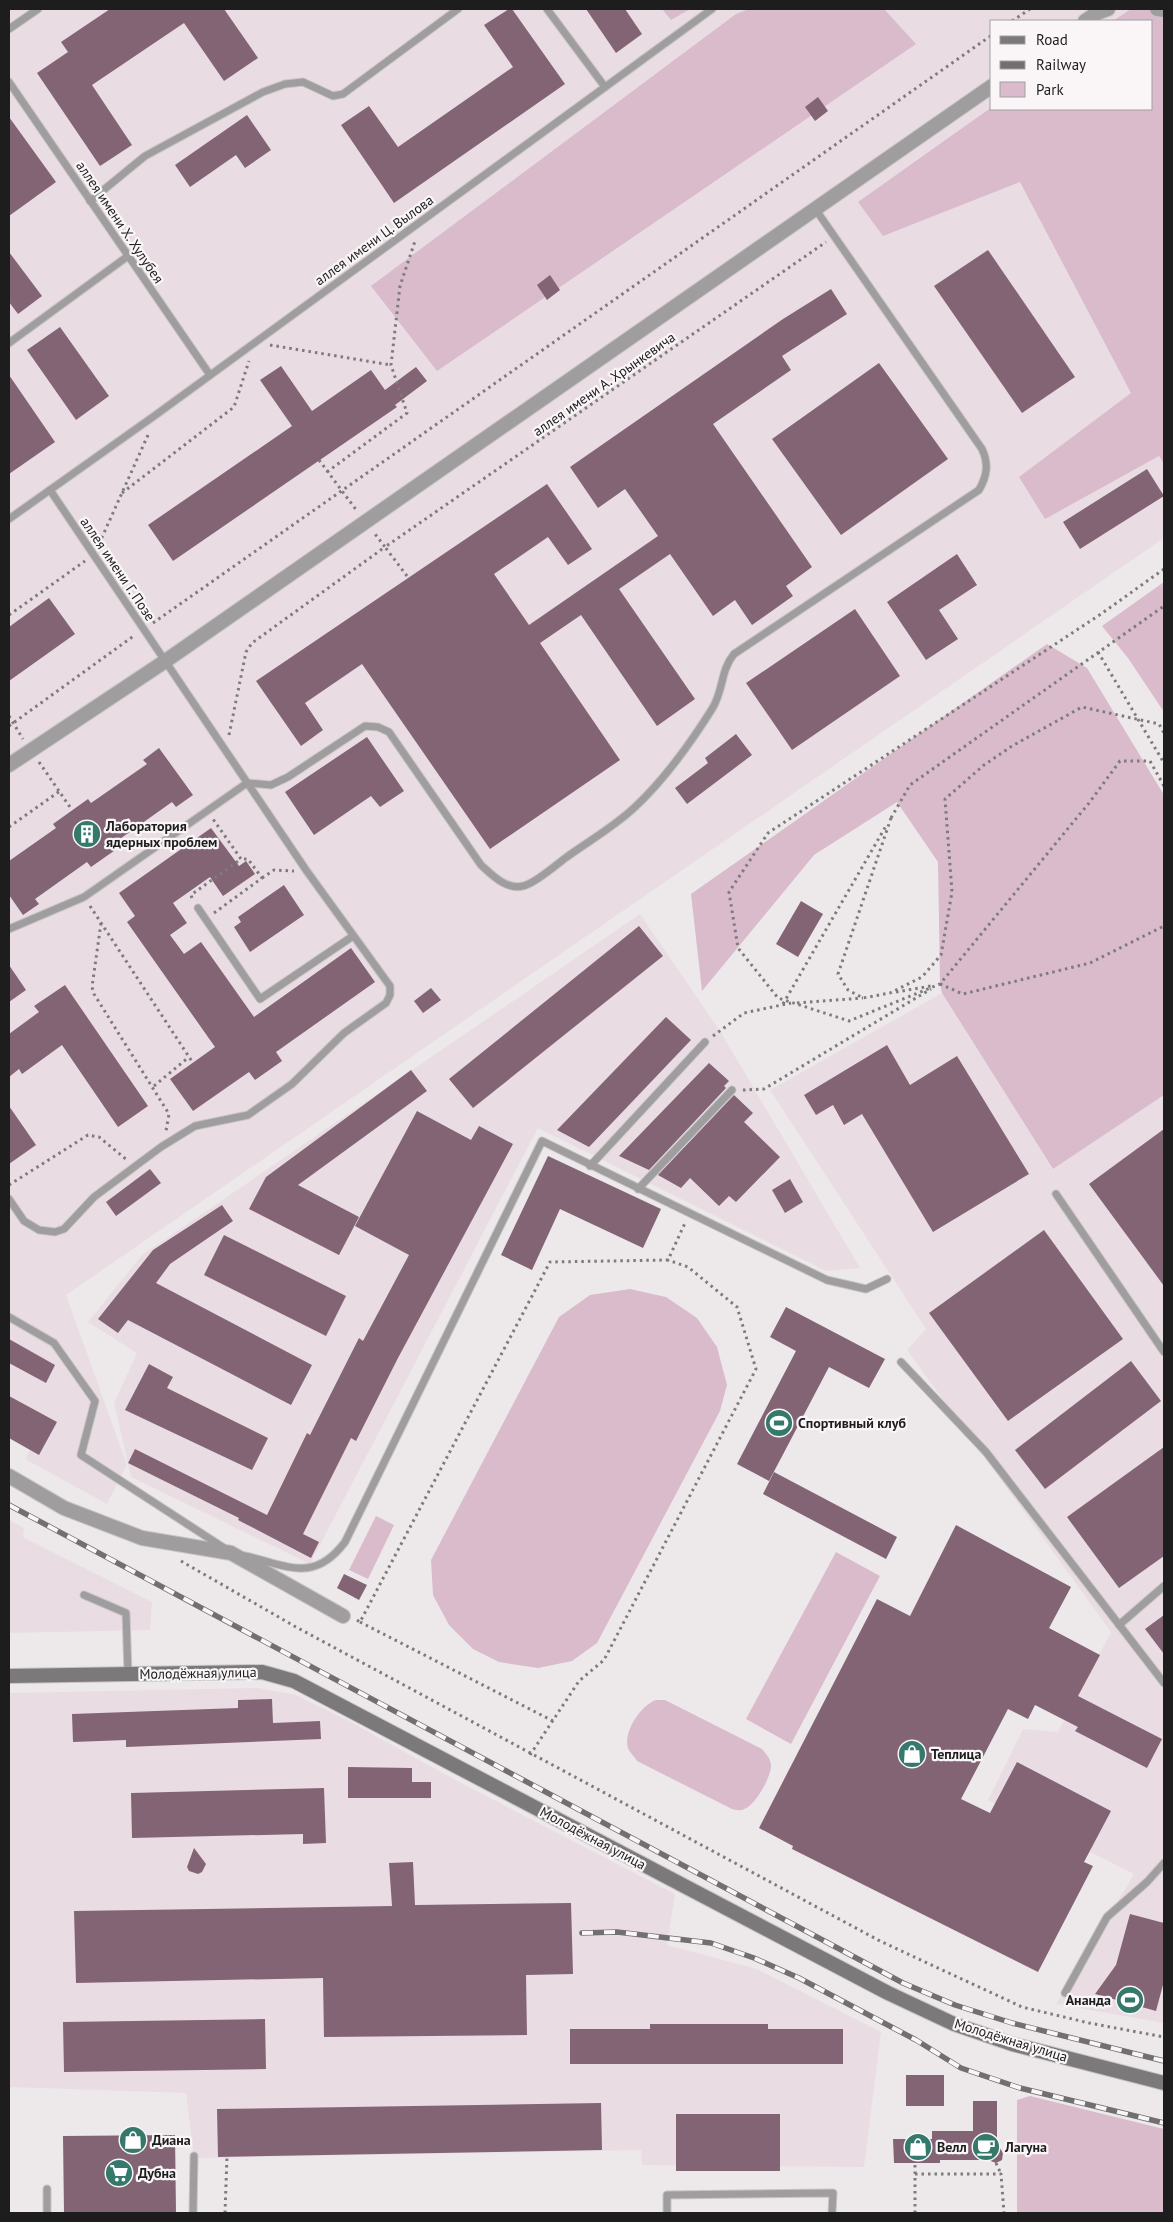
<svg xmlns="http://www.w3.org/2000/svg" width="1173" height="2222" font-family="'PT Sans',sans-serif">
  <style>
    .built { fill: #e9dde3; fill-rule: evenodd }
    .green { fill: #d9bbcb }
    .building { fill: #836475 }
    .lines { fill: none; stroke-linecap: round; stroke-linejoin: round }
    .service-casing { stroke: #c8c4c6; stroke-width: 9 }
    .minor-casing { stroke: #c8c4c6; stroke-width: 16 }
    .secondary-casing { stroke: #c8c4c6; stroke-width: 16 }
    .path { stroke: #7d7b7c; stroke-width: 3; stroke-dasharray: 2.5 4; stroke-linecap: butt }
    .service { stroke: #9f9d9e; stroke-width: 7 }
    .minor { stroke: #9f9d9e; stroke-width: 14 }
    .secondary { stroke: #7b797a; stroke-width: 14 }
    .rail-casing { stroke: #726f71; stroke-width: 5.5 }
    .rail { stroke: #faf6f8; stroke-width: 4; stroke-dasharray: 11; stroke-linecap: butt }
    .labels { text-anchor: middle; dominant-baseline: central; stroke-width: 4.5; stroke-linejoin: round; paint-order: stroke }
    .street-label { font-size: 14px; fill: #1e1d1e; stroke: #faf6f8 }
    .poi-label { font-size: 14px; font-weight: bold; fill: #1e1d1e; stroke: #faf6f8; text-anchor: start }
  </style>
  <rect width="100%" height="100%" fill="#ede9eb"/>
  <g class="built">
    <path d="M9 9H1164V538L66 1295 127 1465 107 1504 25 1459 30 1450 9 1438ZM992 21H1152V109H992Z"/>
    <path d="M640 914 720 1031 860 1268 826 1271 538 1128 310 1564 131 1477 114 1403 137 1353 88 1322 142 1255Z"/>
    <path d="M942 993 1053 1169 1164 1095V2023L1056 2004 1134 1874 988 1800 1023 1729 1058 1732 1111 1632 907 1350 926 1329 770 1090Z"/>
    <path d="M9 1520 24 1528 23 1537 152 1602 150 1630 9 1633Z"/>
    <path d="M258 1688 296 1695 349 1721 450 1777 675 1894 667 1945 757 1969 881 2032 864 2167 642 2165 641 2150 194 2158 186 2093 9 2087V1693Z"/>
  </g>
  <g class="green">
    <path d="M662 9H690L671 20Z"/>
    <path d="M749 9H884L916 44 437 371 371 286 736 14Z"/>
    <path d="M1131 9H1164V464L1159 456 1045 519 1019 477 1131 393 1020 182 883 236 858 202 992 107 1152 109V21H1113Z"/>
    <path d="M1164 582V712L1128 658 1102 626Z"/>
    <path d="M1047 644 1087 668 1164 795V1095L1053 1169 942 993 940 984 938 862 897 802 814 855 702 991 691 894Z"/>
    <path d="M630 1289 666 1297 697 1318 717 1347 727 1385 720 1411 597 1643 572 1661 538 1668 499 1662 473 1649 449 1625 433 1595 431 1560 559 1317 590 1295Z"/>
    <path d="M376 1516 394 1525 368 1579 349 1570Z"/>
    <path d="M836 1552 880 1576 791 1744 746 1719Z"/>
    <path d="M656 1700H665L762 1749C766 1754 771 1759 771 1766 771 1777 755 1806 744 1809 741 1811 736 1810 732 1809L637 1761C635 1757 629 1752 628 1748 623 1732 641 1705 656 1700Z"/>
    <path d="M1030 2096 1164 2129V2213H1017V2100Z"/>
  </g>
  <g class="building">
    <path d="M110 9H224L258 58 224 81 184 23 92 85 132 145 100 166 37 73 68 52 61 42Z"/>
    <path d="M509 9H512L565 84 394 203 341 125 369 106 398 147 513 67 484 25Z"/>
    <path d="M586 9H625L642 34 616 53Z"/>
    <path d="M818 97 828 111 815 121 805 107Z"/>
    <path d="M247 115 271 150 245 168 236 155 190 187 175 165Z"/>
    <path d="M9 117 56 182 9 216Z"/>
    <path d="M988 250 1075 377 1022 413 934 286Z"/>
    <path d="M9 252 42 296 18 314 9 302Z"/>
    <path d="M550 275 560 290 547 300 537 285Z"/>
    <path d="M831 289 847 314 782 356 791 370 713 424 812 567 786 586 793 596 752 625 735 600 713 616 670 554 619 589 695 699 657 726 581 615 540 643 620 760 490 849 362 664 305 703 323 730 301 746 256 681 547 484 592 549 568 565 548 537 494 574 529 625 658 536 625 489 598 508 570 467 783 319Z"/>
    <path d="M60 327 109 396 76 420 27 350Z"/>
    <path d="M879 363 948 459 841 535 772 439Z"/>
    <path d="M281 366 312 411 371 370 385 390 416 367 427 381 395 405 397 407 173 561 148 525 292 426 260 380Z"/>
    <path d="M9 375 55 442 9 474Z"/>
    <path d="M1147 469 1164 496 1080 549 1063 522Z"/>
    <path d="M957 554 977 585 939 610 958 639 926 660 887 602Z"/>
    <path d="M49 598 75 634 9 681V627Z"/>
    <path d="M855 609 900 676 792 750 746 683Z"/>
    <path d="M736 734 752 755 687 804 675 788 708 763 705 758Z"/>
    <path d="M367 737 404 791 380 807 371 796 314 835 285 792Z"/>
    <path d="M159 748 193 795 176 807 172 802 117 841 121 846 91 867 87 862 35 899 39 904 23 915 9 895V861L56 828 53 824 88 799 91 803 147 764 143 760Z"/>
    <path d="M211 828 239 866 246 861 255 874 223 896 210 877 173 903 187 923 170 935 184 954 201 942 254 1017 351 948 375 982 276 1052 282 1061 255 1080 249 1072 193 1111 170 1079 215 1047 127 922 135 916 119 893Z"/>
    <path d="M284 885 304 915 250 952 234 927 241 922 238 917Z"/>
    <path d="M801 901 823 914 798 957 776 944Z"/>
    <path d="M639 926 663 956 473 1108 449 1079Z"/>
    <path d="M9 965 26 990 9 1002Z"/>
    <path d="M65 985 148 1106 118 1127 62 1045 22 1074 19 1069 9 1077V1034L39 1012 34 1006Z"/>
    <path d="M431 988 441 1000 423 1013 414 1001Z"/>
    <path d="M666 1017 691 1040 589 1147 557 1130Z"/>
    <path d="M887 1045 910 1085 957 1056 1029 1174 933 1232 862 1114 844 1125 833 1105 816 1115 804 1095Z"/>
    <path d="M709 1063 729 1081 724 1086 726 1088 649 1170 619 1156Z"/>
    <path d="M411 1070 427 1091 298 1185 359 1217 339 1255 249 1209 266 1177Z"/>
    <path d="M734 1095 753 1113 744 1122 780 1157 736 1202 729 1196 719 1206 690 1178 681 1188 658 1175Z"/>
    <path d="M9 1106 36 1145 9 1164Z"/>
    <path d="M417 1111 471 1140 479 1126 513 1144 398 1358 356 1441 351 1438 303 1534 319 1542 311 1558 238 1520 239 1518 128 1463 135 1449 267 1515 307 1433 310 1435 359 1338 363 1341 409 1255 355 1226Z"/>
    <path d="M1164 1129V1286L1089 1184Z"/>
    <path d="M548 1156 661 1209 643 1248 560 1209 532 1270 501 1255Z"/>
    <path d="M150 1169 161 1183 116 1216 106 1202Z"/>
    <path d="M790 1179 803 1202 785 1213 772 1190Z"/>
    <path d="M222 1205 233 1221 170 1264 156 1283 312 1365 291 1405 128 1320 118 1333 98 1319 153 1250Z"/>
    <path d="M1044 1230 1123 1339 1008 1421 929 1313Z"/>
    <path d="M224 1235 346 1296 326 1336 204 1275Z"/>
    <path d="M786 1307 885 1359 869 1388 829 1367 769 1481 737 1464 796 1351 770 1337Z"/>
    <path d="M9 1339 55 1365 46 1383 9 1363Z"/>
    <path d="M1131 1361 1161 1401 1045 1489 1015 1450Z"/>
    <path d="M149 1364 173 1377 167 1388 268 1438 252 1470 125 1410Z"/>
    <path d="M9 1396 57 1422 39 1455 9 1438Z"/>
    <path d="M1164 1447V1556L1119 1588 1067 1517Z"/>
    <path d="M774 1472 897 1537 886 1559 763 1494Z"/>
    <path d="M956 1525 1071 1587 1049 1628 1100 1655 1078 1696 1162 1739 1147 1768 1075 1731 1078 1727 1035 1705 1028 1719 1008 1709 961 1799 990 1813 1017 1762 1111 1811 1084 1862 1093 1866 1038 1972 792 1849 793 1846 759 1828 877 1599 910 1616Z"/>
    <path d="M344 1574 367 1585 359 1600 337 1588Z"/>
    <path d="M1164 1615V1654L1145 1629Z"/>
    <path d="M272 1699 273 1723 320 1721 321 1739 126 1747V1740L73 1742 72 1714 238 1708V1700Z"/>
    <path d="M348 1767 412 1768V1782H431V1798H348Z"/>
    <path d="M324 1788 326 1843 303 1844V1834L132 1838 131 1793Z"/>
    <path d="M194 1848 206 1864 202 1872 198 1874 189 1871 187 1867Z"/>
    <path d="M413 1862 415 1905 571 1903 573 1974 526 1975 527 2035 324 2037 323 1978 76 1983 74 1911 392 1906 389 1863Z"/>
    <path d="M1130 1914 1164 1923V1981L1156 2011 1095 1994 1116 1965Z"/>
    <path d="M265 2019 266 2069 64 2072 63 2022Z"/>
    <path d="M650 2024H768V2029H843V2064H570V2029H650Z"/>
    <rect x="906" y="2075" width="38" height="31"/>
    <path d="M973 2101H997V2143L1003 2153 1002 2160 996 2163 988 2160H940V2163H894L893 2139H932V2131H973Z"/>
    <path d="M601 2103 602 2150 218 2157 217 2109Z"/>
    <rect x="676" y="2114" width="104" height="57"/>
    <path d="M175 2135 176 2213H64L63 2136Z"/>
  </g>
  <g class="lines">
    <defs>
      <g id="service">
        <path d="M547 9 605 87"/>
        <path d="M9 29 38 9"/>
        <path d="M9 82 210 375"/>
        <path d="M90 201 145 156 263 92 285 84 303 82 333 96 343 94 458 9"/>
        <path d="M9 343 128 256"/>
        <path d="M9 519 157 414 712 9"/>
        <path d="M247 783 271 785 288 777 365 726 378 727 389 732 481 865C492 875 506 890 523 886 534 884 555 866 564 859 587 842 614 827 635 807 665 779 690 744 712 709 724 690 720 671 734 654L979 490C987 476 989 464 982 449L816 210"/>
        <path d="M198 908 260 999 353 936"/>
        <path d="M9 929 84 897 247 783"/>
        <path d="M590 1166 705 1042"/>
        <path d="M638 1189 732 1090"/>
        <path d="M1056 1194 1164 1352"/>
        <path d="M9 1199 24 1221 39 1230 55 1232 64 1229 94 1197 161 1147 195 1126 248 1115 292 1084 344 1033 386 1003 390 995V986L306 870 50 490"/>
        <path d="M9 1317 54 1343 95 1401 81 1455 224 1548"/>
        <path d="M901 1362 986 1452 1164 1683"/>
        <path d="M245 1556C289 1566 314 1583 345 1542L542 1141 827 1280 866 1289 887 1279"/>
        <path d="M84 1595 126 1613 128 1674"/>
        <path d="M1119 1625 1164 1586"/>
        <path d="M1065 1993 1107 1917 1147 1882 1164 1863"/>
        <path d="M47 2189V2213"/>
        <path d="M193 2213 194 2156"/>
        <path d="M667 2213V2195L833 2193 832 2213"/>
      </g>
      <g id="minor">
        <path d="M1157 9 1164 10"/>
        <path d="M1085 21 1097 13 1108 9"/>
        <path d="M9 765 164 662 992 86"/>
        <path d="M9 1476 64 1508 142 1538 231 1553 343 1616"/>
      </g>
      <path id="secondary" d="M9 1676 262 1672 294 1681 888 1993 954 2024 1012 2044 1164 2083"/>
    </defs>
    <use href="#service" class="service-casing"/>
    <use href="#minor" class="minor-casing"/>
    <use href="#secondary" class="secondary-casing"/>
    <g class="path">
      <path d="M1012 21 1030 9"/>
      <path d="M270 345 391 365"/>
      <path d="M319 460 357 511"/>
      <path d="M327 472 407 413 391 365 400 286 415 241"/>
      <path d="M122 493 234 407 249 361"/>
      <path d="M99 544 148 435"/>
      <path d="M1164 569 1101 614 768 833 729 892 738 948 778 998 849 1021 940 984 1089 803 1120 761H1150L1164 786"/>
      <path d="M407 576 385 547 826 242"/>
      <path d="M9 615 85 561"/>
      <path d="M153 623 992 35"/>
      <path d="M1098 652 1164 763"/>
      <path d="M9 716 23 739"/>
      <path d="M9 726 135 635"/>
      <path d="M229 735 246 652 252 643 385 547 375 534"/>
      <path d="M39 762 72 810"/>
      <path d="M891 818 838 974 848 990 863 998 890 993 922 977 941 955 952 892 945 799 984 765 1012 746 1082 707 1159 724 1164 733"/>
      <path d="M891 818 910 785 1164 606"/>
      <path d="M9 827 60 791"/>
      <path d="M262 878 274 870 294 871"/>
      <path d="M192 898 191 895 241 859 213 819"/>
      <path d="M90 906 193 1063"/>
      <path d="M214 913 262 878 248 859H241"/>
      <path d="M101 923 92 987 94 994 169 1114 166 1131"/>
      <path d="M940 984 963 994 1090 963 1164 926"/>
      <path d="M896 992 931 986"/>
      <path d="M797 1003 863 998"/>
      <path d="M783 1004 886 826"/>
      <path d="M713 1036 744 1013 791 1003"/>
      <path d="M154 1086 189 1057"/>
      <path d="M743 1090 764 1089 931 989"/>
      <path d="M9 1185 88 1135 99 1137 127 1160"/>
      <path d="M181 1561 296 1627 880 1941 1022 2007 1089 2023 1164 2037"/>
      <path d="M357 1620 360 1622 550 1262 668 1260 685 1223"/>
      <path d="M360 1622 553 1721"/>
      <path d="M530 1755 579 1681 604 1660 756 1369 737 1307 688 1267 668 1260"/>
      <path d="M996 2163 1001 2174"/>
      <path d="M915 2174V2163"/>
      <path d="M225 2213 227 2156"/>
      <path d="M915 2213V2174H1001L1004 2213"/>
    </g>
    <use href="#service" class="service"/>
    <use href="#minor" class="minor"/>
    <use href="#secondary" class="secondary"/>
    <defs>
      <g id="rail">
        <path d="M9 1505 903 1983 955 2005 1012 2023 1164 2061"/>
        <path d="M582 1933 617 1932 711 1943 754 1958 799 1978 916 2040 961 2068 1020 2088 1164 2123"/>
      </g>
    </defs>
    <use href="#rail" class="rail-casing"/>
    <use href="#rail" class="rail"/>
  </g>
  <defs>
    <symbol id="building-disc" viewBox="-11 -11 22 22"><circle r="9.5" fill="#35796c" stroke="#faf6f8"/><path d="M-4-6H4V6H1V3H-1V6H-4ZM-2.5-4.3h1.7v1.8h-1.7ZM.8-4.3h1.7v1.8H.8ZM-2.5-1h1.7V.8h-1.7ZM.8-1h1.7V.8H.8Z" fill="#fff"/></symbol>
    <symbol id="stadium-disc" viewBox="-11 -11 22 22"><circle r="9.5" fill="#35796c" stroke="#faf6f8"/><path d="M0-5a6.5 5 0 1 0 0 10a6.5 5 0 1 0 0-10ZM-3.5-1.8h7v3.6h-7Z" fill="#fff"/></symbol>
    <symbol id="shop-disc" viewBox="-11 -11 22 22"><circle r="9.5" fill="#35796c" stroke="#faf6f8"/><path d="M-5-2.5h2.3a2.7 3.5 0 0 1 5.4 0H5L5.5 6h-11ZM-1.5-2.5h3a1.5 2.3 0 0 0-3 0Z" fill="#fff"/></symbol>
    <symbol id="cafe-disc" viewBox="-11 -11 22 22"><circle r="9.5" fill="#35796c" stroke="#faf6f8"/><path d="M-5.5-4.5H6V0H3Q3 3.5 0 3.5H-2.5Q-5.5 3.5-5.5 0ZM3-3.2v2h1.7v-2ZM-6 4.5H4V6H-6Z" fill="#fff"/></symbol>
    <symbol id="supermarket-disc" viewBox="-11 -11 22 22"><circle r="9.5" fill="#35796c" stroke="#faf6f8"/><path d="M-6-5.5h2.5l.6 2H6L4.5 2H-2.5L-4.4-4H-6ZM-1.5 3.2a1.3 1.3 0 1 0 .1 0ZM3 3.2a1.3 1.3 0 1 0 .1 0Z" fill="#fff"/></symbol>
  </defs>
  <g fill-rule="evenodd">
    <use href="#building-disc" x="71" y="818" width="32" height="32"/>
    <use href="#stadium-disc" x="763" y="1407" width="32" height="32"/>
    <use href="#shop-disc" x="896" y="1738" width="32" height="32"/>
    <use href="#stadium-disc" x="1114" y="1984" width="32" height="32"/>
    <use href="#shop-disc" x="117" y="2124" width="32" height="32"/>
    <use href="#shop-disc" x="902" y="2131" width="32" height="32"/>
    <use href="#cafe-disc" x="970" y="2131" width="32" height="32"/>
    <use href="#supermarket-disc" x="103" y="2157" width="32" height="32"/>
  </g>
  <g class="labels">
    <g class="street-label">
      <text transform="translate(120 222) rotate(56)">аллея имени Х. Хулубея</text>
      <text transform="translate(374 240) rotate(-36)">аллея имени Ц. Вылова</text>
      <text transform="translate(604 384) rotate(-35)">аллея имени А. Хрынкевича</text>
      <text transform="translate(118 569) rotate(56)">аллея имени Г. Позе</text>
      <text transform="translate(198 1673) rotate(-1)">Молодёжная улица</text>
      <text transform="translate(593 1838) rotate(28)">Молодёжная улица</text>
      <text transform="translate(1011 2040) rotate(17)">Молодёжная улица</text>
    </g>
    <g class="poi-label">
      <text x="106" y="826">Лаборатория<tspan x="106" dy="16">ядерных проблем</tspan></text>
      <text x="798" y="1423">Спортивный клуб</text>
      <text x="931" y="1754">Теплица</text>
      <text x="1111" y="2000" text-anchor="end">Ананда</text>
      <text x="152" y="2140">Диана</text>
      <text x="937" y="2147">Велл</text>
      <text x="1005" y="2147">Лагуна</text>
      <text x="138" y="2173">Дубна</text>
    </g>
  </g>
  <rect width="1173" height="2222" fill="none" stroke="#1e1d1e" stroke-width="20"/>
  <rect x="990" y="20" width="162" height="90" fill="#faf6f8" stroke="#a29fa1"/>
  <rect x="1000" y="36" width="25" height="8" fill="#7b797a" stroke="#a29fa1"/>
  <text x="1036" y="45" font-size="15" fill="#1e1d1e">Road</text>
  <rect x="1000" y="61" width="25" height="8" fill="#726f71" stroke="#a29fa1"/>
  <text x="1036" y="70" font-size="15" fill="#1e1d1e">Railway</text>
  <rect x="1000" y="82" width="25" height="15" fill="#d9bbcb" stroke="#a29fa1"/>
  <text x="1036" y="95" font-size="15" fill="#1e1d1e">Park</text>
</svg>
